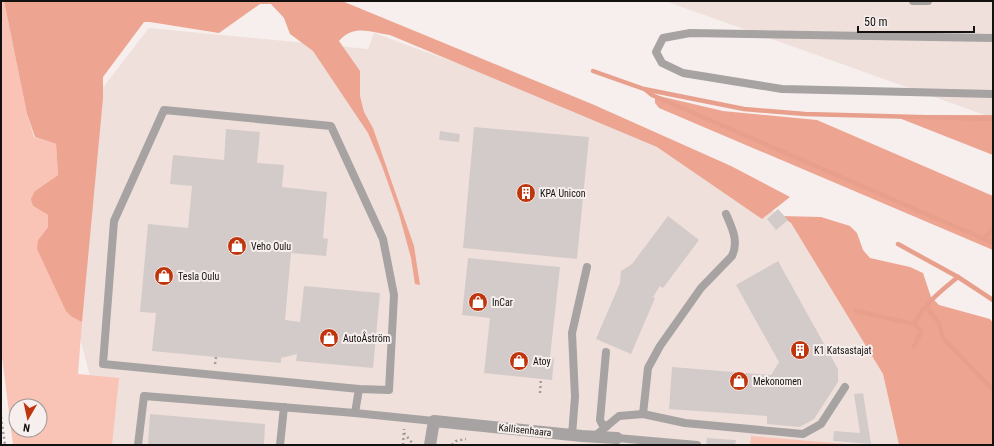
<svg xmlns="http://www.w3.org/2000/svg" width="994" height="446" font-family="'Roboto Condensed',sans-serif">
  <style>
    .built { fill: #f0e0db }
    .green { fill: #f9c3b5; fill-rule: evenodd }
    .forest { fill: #eda491 }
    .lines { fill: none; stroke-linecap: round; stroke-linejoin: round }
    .stream { stroke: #e8a08d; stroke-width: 4.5 }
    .building { fill: #d3cbc9 }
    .path { stroke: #a29c9a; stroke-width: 2.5; stroke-dasharray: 2 3; stroke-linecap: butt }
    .service { stroke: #a6a3a2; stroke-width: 8 }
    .minor { stroke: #a6a3a2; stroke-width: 12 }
    .labels { text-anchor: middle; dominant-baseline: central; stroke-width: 4; stroke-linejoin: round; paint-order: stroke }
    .poi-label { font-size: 10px; fill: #141211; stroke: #f7efed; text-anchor: start }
    .street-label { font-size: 10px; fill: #141211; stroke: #f7efed }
  </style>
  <rect width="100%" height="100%" fill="#f7efed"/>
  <g class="built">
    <path d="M665 1H993V118Z"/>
    <path d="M149 28 368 49 374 33 670 140 791 223 883 374 899 445H107L76 321 97 95Z"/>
  </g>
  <g class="green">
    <path d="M1 1H4L27 114 34 137 56 144 58 175 35 191 33 206 48 215V227L38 240 72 317 82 322 78 374 119 378 112 445H13L1 349ZM16 406H40V430H16Z"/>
    <path d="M751 436 859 445H750Z"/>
  </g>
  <g class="forest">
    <path d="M4 1H342L592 104 731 166 790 197 762 219 657 147 390 35C371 32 353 24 339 41L360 71V96L364 112 373 128 414 246 420 285 415 284 411 258 399 214 382 166 368 133 313 51 290 34 284 18 271 4H260L219 33 150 22H144L103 77V98L82 322 72 317 66 311 37 249 38 240 48 227V215L33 206 31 199 35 191 58 175 56 144 35 137 27 114Z"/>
    <path d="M659 96 723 111 817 120 993 196V250L659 108 655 103V98Z"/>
    <path d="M906 115H993V155L899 118Z"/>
    <path d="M781 216 821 217 850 226 857 233 863 250 870 258 910 267 923 273 931 297 939 305 990 319 993 323V445H899L883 374 791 223Z"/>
  </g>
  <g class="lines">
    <g class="stream">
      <path d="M593 71 644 89 744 109 805 114 993 119"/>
      <path d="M646 90 652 95 993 243"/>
      <path d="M983 239 993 229"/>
      <path d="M898 244 958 277 993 300"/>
      <path d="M926 307 939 323 943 338 993 390"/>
      <path d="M856 311 914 324 922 331 914 346"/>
      <path d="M914 324C922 306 942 290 958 277"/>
    </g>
  </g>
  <g class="building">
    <path d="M474 127 589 137 577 259 463 248Z"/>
    <path d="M226 129 260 132 257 163 284 165 282 187 327 192 323 238 328 239 326 256 291 253 285 320 300 322 304 286 380 293 373 368 296 361 297 354 281 358V363L152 351 156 313 140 312 148 224 188 228 192 186 170 184 173 155 224 160Z"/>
    <path d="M440 131 460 134 459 142 439 140Z"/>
    <path d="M778 209 788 220 776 230 767 219Z"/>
    <path d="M668 216 699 240 663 288 660 286 653 297 655 298 631 354 596 339 620 283 621 271 632 264Z"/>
    <path d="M468 258 560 267 550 357 554 358 552 380 484 373 490 318 462 315Z"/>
    <path d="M778 261 838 369V382L814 419 800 427 767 424V416L669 409 672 367 771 375 779 362 736 285Z"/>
    <path d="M863 393 871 444 833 441 834 431 860 433 854 394Z"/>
    <path d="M150 414 265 424 264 445H148Z"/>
    <path d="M707 438 736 440 735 445H706Z"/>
  </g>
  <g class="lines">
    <g class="path">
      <path d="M215 364 216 357"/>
      <path d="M540 393 541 378"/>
      <path d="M1 417 5 445"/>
      <path d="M404 433 414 445"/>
      <path d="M403 445 404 429"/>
      <path d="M452 445 456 441 466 439"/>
    </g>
    <g class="service">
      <path d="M913 1H928"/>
      <path d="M993 38 690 33 663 38 656 52 662 63 683 73 782 89 993 94"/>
      <path d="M606 352 600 420 602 424 607 426"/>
      <path d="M355 413 359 389 103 364 114 221 164 110 331 126 383 239 394 295 389 390 359 389"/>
      <path d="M643 414 648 368 660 346 701 288 732 256C739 241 732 228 726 214"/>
      <path d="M572 435 575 397 572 333 587 267"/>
      <path d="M595 436 619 416 643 414 685 423 803 434 821 424 845 387"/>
      <path d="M617 438 697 445"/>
      <path d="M138 445 144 396 355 413 434 421"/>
      <path d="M280 445 284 407"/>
    </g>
    <path class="minor" d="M430 445 434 421 582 436 617 438"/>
  </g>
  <defs>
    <symbol id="building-disc" viewBox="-11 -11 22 22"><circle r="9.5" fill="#bf350e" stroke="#f7efed"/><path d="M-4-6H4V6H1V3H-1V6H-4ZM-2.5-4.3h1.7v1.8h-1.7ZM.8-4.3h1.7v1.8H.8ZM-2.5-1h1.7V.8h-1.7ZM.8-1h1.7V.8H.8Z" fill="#fff"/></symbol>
    <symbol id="shop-disc" viewBox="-11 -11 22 22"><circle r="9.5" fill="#bf350e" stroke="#f7efed"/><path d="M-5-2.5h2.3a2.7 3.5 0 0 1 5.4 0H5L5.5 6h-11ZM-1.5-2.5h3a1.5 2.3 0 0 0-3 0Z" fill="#fff"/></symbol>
  </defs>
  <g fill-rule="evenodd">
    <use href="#building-disc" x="515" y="182" width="22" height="22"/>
    <use href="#shop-disc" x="226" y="235" width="22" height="22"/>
    <use href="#shop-disc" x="153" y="265" width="22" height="22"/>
    <use href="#shop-disc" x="467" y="291" width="22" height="22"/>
    <use href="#shop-disc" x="318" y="327" width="22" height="22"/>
    <use href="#building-disc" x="789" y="339" width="22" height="22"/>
    <use href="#shop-disc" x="508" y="350" width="22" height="22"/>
    <use href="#shop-disc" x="728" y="370" width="22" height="22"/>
  </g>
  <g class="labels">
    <g class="poi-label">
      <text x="540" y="193">KPA Unicon</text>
      <text x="251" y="246">Veho Oulu</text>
      <text x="178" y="276">Tesla Oulu</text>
      <text x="492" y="302">InCar</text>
      <text x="343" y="338">AutoÅström</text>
      <text x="814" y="350">K1 Katsastajat</text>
      <text x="533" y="361">Atoy</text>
      <text x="753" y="381">Mekonomen</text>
    </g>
    <g class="street-label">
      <text transform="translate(525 430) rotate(6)">Kallisenhaara</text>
    </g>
  </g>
  <rect width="994" height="446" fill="none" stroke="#141211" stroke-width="4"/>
  <g transform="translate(28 418) rotate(189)"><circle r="19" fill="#f7efed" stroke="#9c9795"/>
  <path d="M0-3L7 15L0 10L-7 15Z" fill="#bf350e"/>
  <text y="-6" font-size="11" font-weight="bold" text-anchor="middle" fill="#141211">N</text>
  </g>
  <path d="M858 26v6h116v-6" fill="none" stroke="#141211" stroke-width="2"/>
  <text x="864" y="26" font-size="12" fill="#141211" stroke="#f7efed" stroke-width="3" paint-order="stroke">50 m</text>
</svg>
